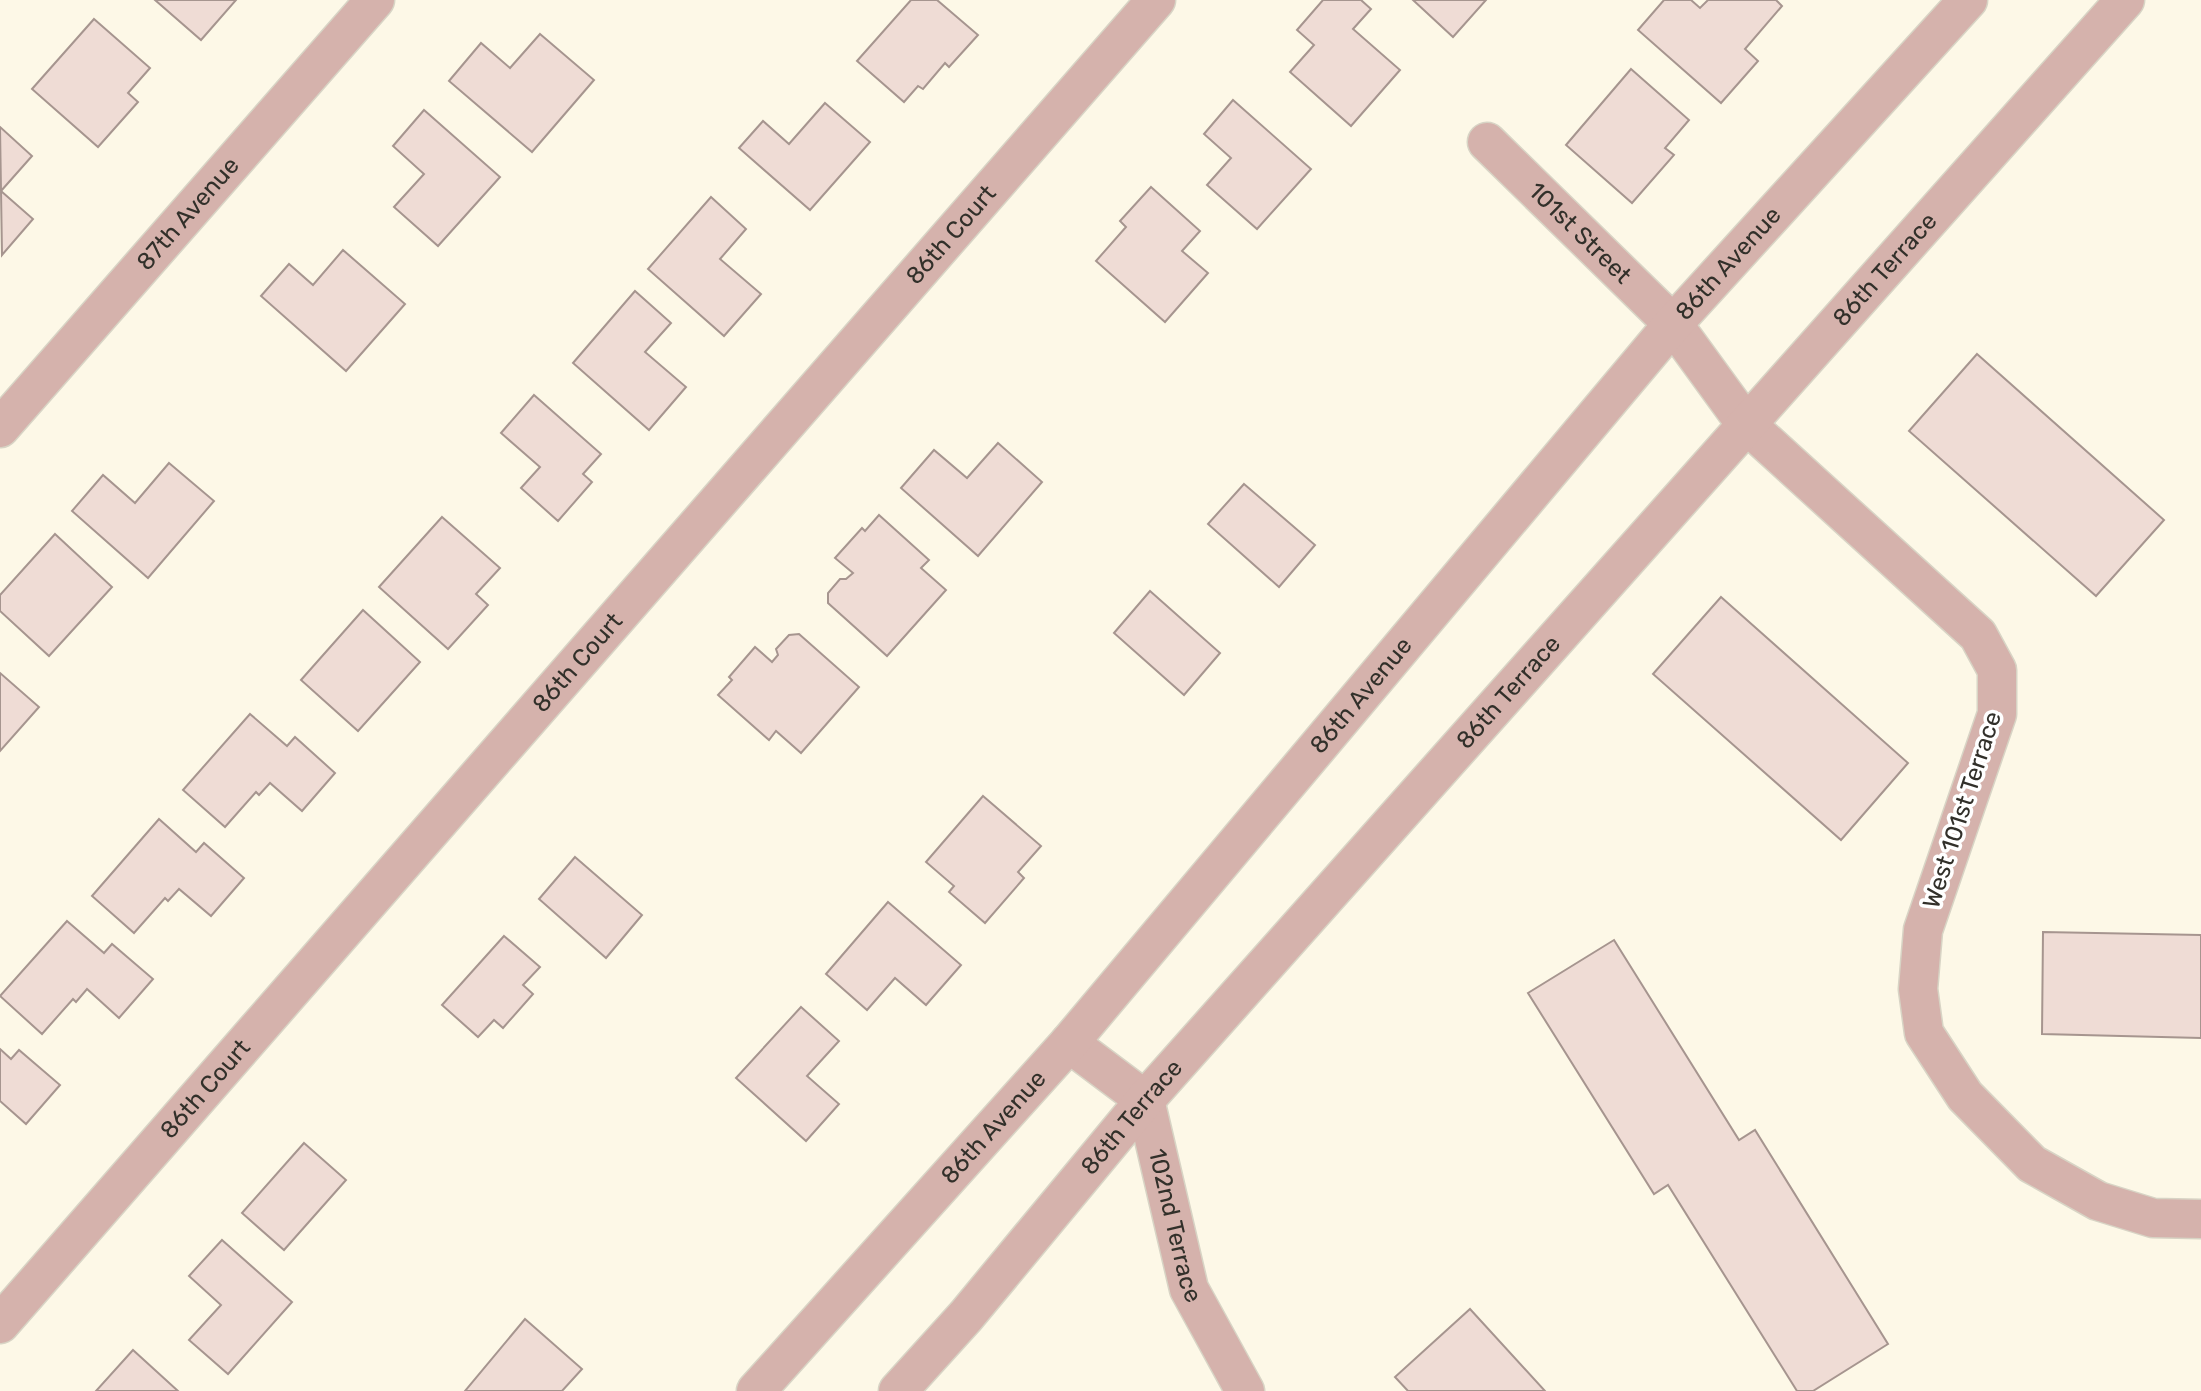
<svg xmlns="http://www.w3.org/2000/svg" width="2201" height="1391" font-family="Rubik,sans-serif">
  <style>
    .building { fill: #efdcd5; stroke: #a6958f; stroke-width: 2 }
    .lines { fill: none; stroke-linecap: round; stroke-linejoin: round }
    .minor-casing { stroke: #d8d4c5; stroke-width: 41 }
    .minor { stroke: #d5b2ac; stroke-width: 38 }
    .labels { text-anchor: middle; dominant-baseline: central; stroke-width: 7; stroke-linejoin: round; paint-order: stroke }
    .street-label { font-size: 24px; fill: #32302a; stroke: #fff }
  </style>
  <rect width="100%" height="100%" fill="#fdf8e7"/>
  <g class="building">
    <path d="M155 0H236L201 40Z"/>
    <path d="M911 0H937L978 35 949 67 945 63 923 89 918 86 904 102 857 61Z"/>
    <path d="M1323 0H1361L1371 9 1353 29 1400 70 1351 126 1290 72 1314 45 1297 30Z"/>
    <path d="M1413 0H1486L1453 37Z"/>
    <path d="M1664 0H1691L1700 8 1708 0H1776L1782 6 1745 49 1758 61 1721 103 1638 30Z"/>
    <path d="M94 19 150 68 128 93 138 102 98 147 32 89Z"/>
    <path d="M540 34 594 80 532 152 449 81 481 43 510 68Z"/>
    <path d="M1631 69 1689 120 1665 148 1674 155 1632 203 1566 145Z"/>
    <path d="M1233 100 1311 169 1257 229 1207 185 1231 158 1204 134Z"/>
    <path d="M825 103 870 142 810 210 739 148 763 121 789 144Z"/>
    <path d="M424 110 500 177 438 246 394 207 424 174 393 146Z"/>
    <path d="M0 127 32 156 1 191 33 219 2 255Z"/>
    <path d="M1151 187 1200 231 1182 251 1208 273 1165 322 1096 261 1126 227 1120 221Z"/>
    <path d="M711 197 746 229 720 259 761 294 724 336 648 269Z"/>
    <path d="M343 250 405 304 346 371 261 296 289 264 313 285Z"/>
    <path d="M635 291 671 323 645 352 686 387 649 430 573 363Z"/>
    <path d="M1977 354 2164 520 2096 596 1909 431Z"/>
    <path d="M534 395 601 454 583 474 592 482 558 521 521 488 540 467 501 433Z"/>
    <path d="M998 443 1042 482 978 556 901 488 934 450 967 478Z"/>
    <path d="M169 463 214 501 148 578 72 511 103 475 135 503Z"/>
    <path d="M1244 484 1315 545 1279 587 1208 524Z"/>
    <path d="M879 515 929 560 921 568 946 590 887 656 828 603V593L840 579H846L853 573 835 558 862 528 865 531Z"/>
    <path d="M442 517 500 568 476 594 488 605 448 649 379 587Z"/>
    <path d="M55 534 112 587 49 656 0 611V595Z"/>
    <path d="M1150 591 1220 653 1184 695 1114 633Z"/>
    <path d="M1721 597 1908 763 1841 840 1653 674Z"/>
    <path d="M363 610 420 662 358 731 301 680Z"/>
    <path d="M799 634 859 687 801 753 776 731 769 740 718 695 732 680 729 677 755 647 772 662 778 655 776 649 789 635Z"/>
    <path d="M0 673 39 707 0 751Z"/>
    <path d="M250 714 287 746 295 737 335 773 302 811 270 783 259 795 256 792 225 827 183 790Z"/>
    <path d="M983 796 1041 846 1018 872 1024 878 985 923 949 892 954 886 926 862Z"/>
    <path d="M159 819 196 852 204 843 244 878 211 916 179 889 168 901 165 898 134 933 92 896Z"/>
    <path d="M575 857 642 915 606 958 539 899Z"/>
    <path d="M888 902 961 965 926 1005 895 978 867 1010 826 974Z"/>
    <path d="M67 921 104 953 112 944 153 979 119 1018 87 989 76 1002 73 999 42 1034 0 996Z"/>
    <path d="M2043 932 2201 935V1038L2042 1034Z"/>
    <path d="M504 936 540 967 523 985 533 994 503 1028 494 1020 478 1037 442 1005Z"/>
    <path d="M1614 940 1739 1140 1755 1130 1888 1344 1813 1391H1797L1668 1185 1654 1194 1528 993Z"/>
    <path d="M801 1007 839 1041 807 1076 839 1104 806 1141 736 1078Z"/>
    <path d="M0 1049 11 1059 19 1050 60 1085 26 1124 0 1101Z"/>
    <path d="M304 1143 346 1180 284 1250 242 1213Z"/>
    <path d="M222 1240 292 1302 228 1374 189 1340 221 1305 189 1276Z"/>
    <path d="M1470 1309 1545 1391H1408L1395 1377Z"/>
    <path d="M525 1319 582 1369 562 1391H465Z"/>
    <path d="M133 1350 178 1391H96Z"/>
  </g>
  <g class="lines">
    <defs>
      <g id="minor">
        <path id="s1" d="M1487 142 1673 324 1745 423 1978 635 1997 670V714L1923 930 1918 989 1924 1033 1965 1096 2032 1164 2098 1201 2153 1218 2201 1219"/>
        <path id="s2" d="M0 428 375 0"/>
        <path id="s3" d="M1069 1043 1145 1100 1189 1289 1245 1391"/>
        <path id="s4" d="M0 1324 1156 0"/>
        <path id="s5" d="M756 1391 1069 1043 1673 324 1968 0"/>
        <path id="s6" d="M898 1391 966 1316 1145 1100 2125 0"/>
      </g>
    </defs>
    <use href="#minor" class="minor-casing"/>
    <use href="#minor" class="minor"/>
  </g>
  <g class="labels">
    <g class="street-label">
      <text stroke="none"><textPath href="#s2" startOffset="285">87th Avenue</textPath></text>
      <text stroke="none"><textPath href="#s1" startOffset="130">101st Street</textPath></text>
      <text stroke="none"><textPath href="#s4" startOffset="1446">86th Court</textPath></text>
      <text stroke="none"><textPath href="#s5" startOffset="1489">86th Avenue</textPath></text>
      <text stroke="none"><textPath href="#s6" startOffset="1494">86th Terrace</textPath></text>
      <text stroke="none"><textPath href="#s4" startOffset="878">86th Court</textPath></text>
      <text stroke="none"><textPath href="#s6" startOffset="928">86th Terrace</textPath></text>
      <text stroke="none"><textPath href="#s5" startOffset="922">86th Avenue</textPath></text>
      <text transform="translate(1962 810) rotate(-72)">West 101st Terrace</text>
      <text stroke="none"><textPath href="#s4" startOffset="312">86th Court</textPath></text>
      <text stroke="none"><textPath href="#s6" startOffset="360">86th Terrace</textPath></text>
      <text stroke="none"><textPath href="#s5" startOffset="355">86th Avenue</textPath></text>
      <text stroke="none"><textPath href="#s3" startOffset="224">102nd Terrace</textPath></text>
    </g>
  </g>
</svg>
